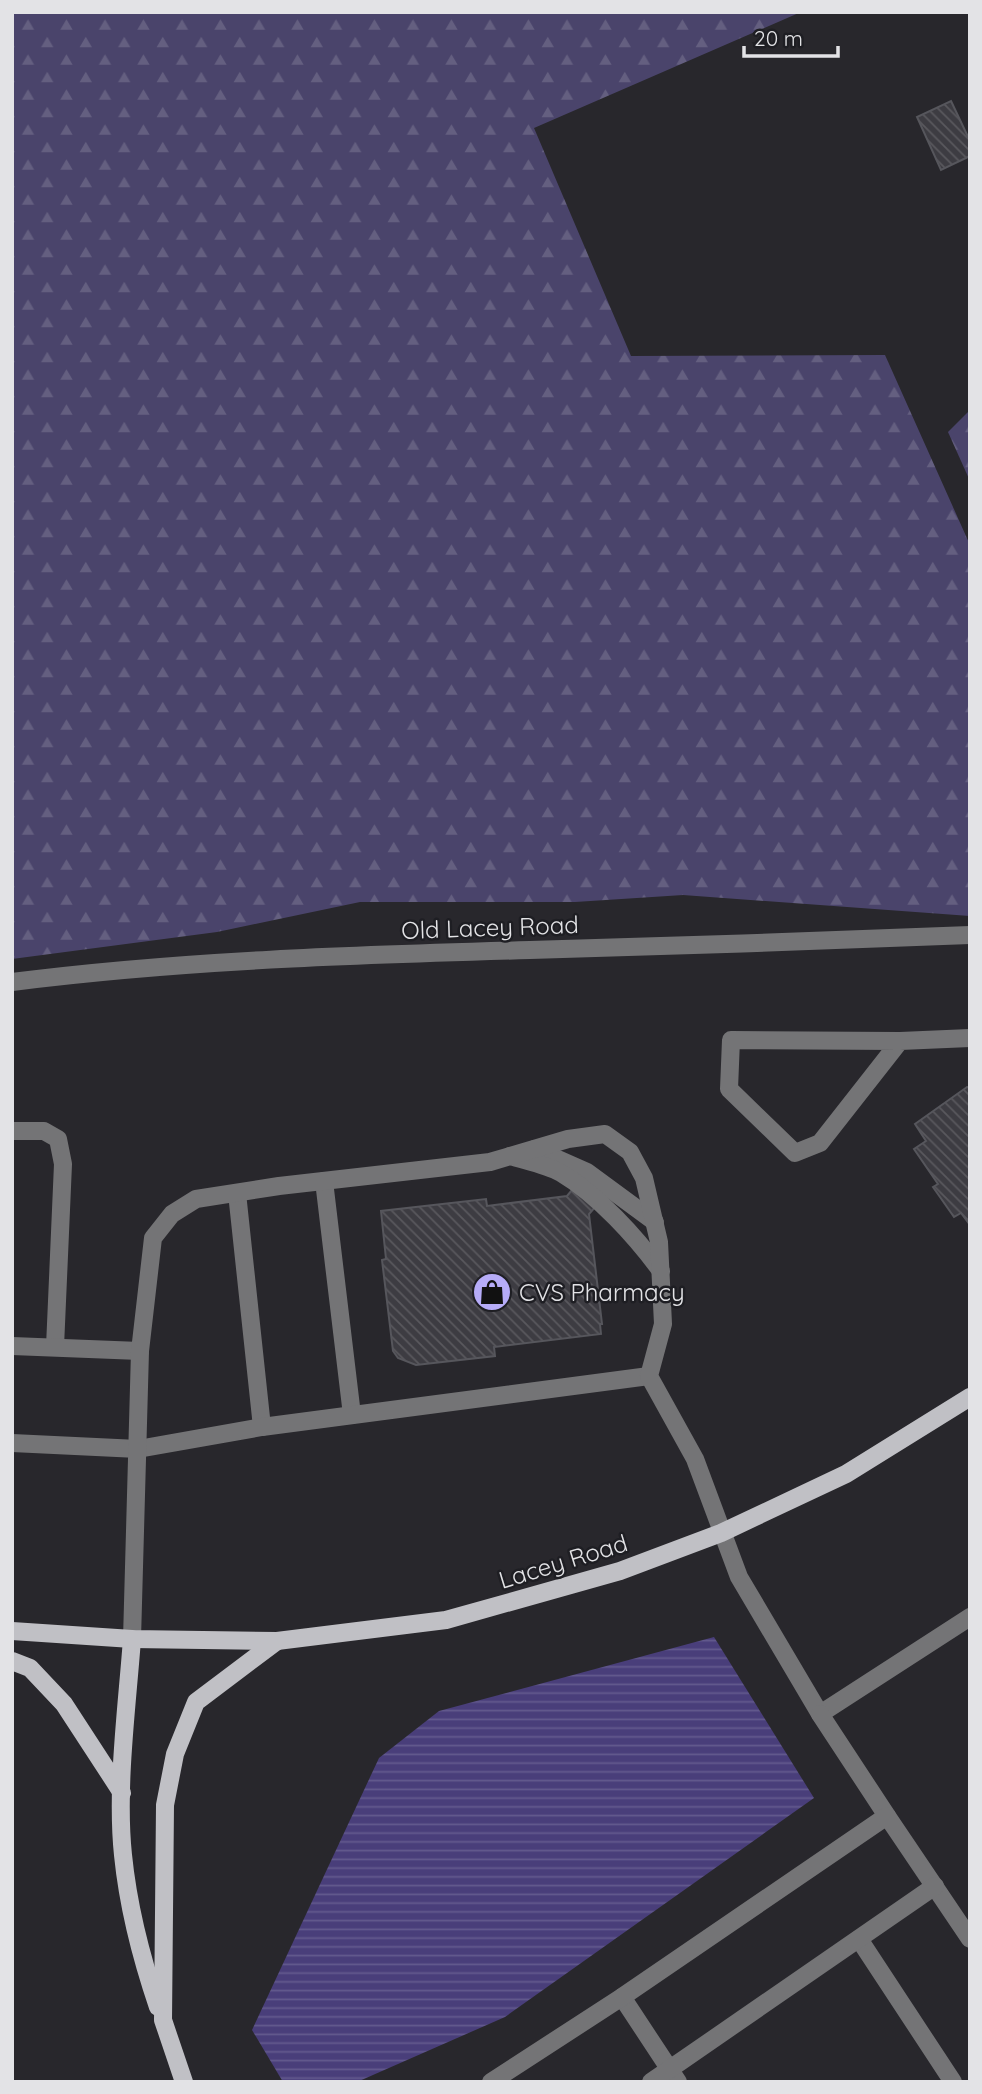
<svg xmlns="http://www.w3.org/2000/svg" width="982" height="2094" font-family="Quicksand,sans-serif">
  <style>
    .forest { fill: url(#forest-firs) }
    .water { fill: url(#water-rules) }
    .building { fill: url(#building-back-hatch); stroke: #56565c; stroke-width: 2 }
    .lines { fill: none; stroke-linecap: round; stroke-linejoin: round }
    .minor { stroke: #747476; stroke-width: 18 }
    .major { stroke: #c0c0c5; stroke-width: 18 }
    .labels { text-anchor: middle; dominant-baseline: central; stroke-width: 5; stroke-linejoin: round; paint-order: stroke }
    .street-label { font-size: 24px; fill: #e3e3e6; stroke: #1e1e23 }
    .poi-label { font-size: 24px; fill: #e3e3e6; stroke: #1e1e23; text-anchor: start }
  </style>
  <defs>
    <pattern id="forest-firs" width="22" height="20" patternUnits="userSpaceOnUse" patternTransform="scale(1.75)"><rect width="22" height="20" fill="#4a446b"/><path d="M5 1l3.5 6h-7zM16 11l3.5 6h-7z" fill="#645f80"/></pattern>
    <pattern id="water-rules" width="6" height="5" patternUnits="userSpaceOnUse" patternTransform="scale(1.75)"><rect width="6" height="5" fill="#493e7a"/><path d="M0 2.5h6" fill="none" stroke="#635a8d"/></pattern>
    <pattern id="building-back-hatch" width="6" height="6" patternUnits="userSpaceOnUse" patternTransform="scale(1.75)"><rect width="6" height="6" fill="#3d3c42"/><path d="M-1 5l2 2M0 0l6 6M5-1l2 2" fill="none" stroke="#59585d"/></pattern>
  </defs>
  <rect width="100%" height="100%" fill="#28272c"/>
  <g class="forest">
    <path d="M12 12H801L534 128 631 356 885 355 970 545V916L683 895 575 902H360L217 932 12 959Z"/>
    <path d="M970 410V481L948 432Z"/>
  </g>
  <path class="water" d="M714 1637 814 1798 505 2017 357 2082H283L252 2030 379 1758 439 1711Z"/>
  <g class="building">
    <path d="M951 101 970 141V156L941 170 917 117Z"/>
    <path d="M967 1087 970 1088V1225L961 1213 954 1217 933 1187 938 1184 914 1149 926 1141 915 1124Z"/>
    <path d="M587 1172 609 1191 589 1214 602 1324H600L601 1334 494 1347 495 1356 416 1365 398 1358 393 1351 382 1260 386 1259 381 1211 486 1199 487 1206 567 1196Z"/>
  </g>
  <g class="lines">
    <g class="minor">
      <path d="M12 982C184 960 357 955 530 950 677 946 823 941 970 935"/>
      <path d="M900 1041 820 1143 795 1153 729 1089 731 1040 900 1041 970 1038"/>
      <path d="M12 1131H44L58 1139 63 1164 55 1347"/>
      <path d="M535 1149 587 1172 655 1222"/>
      <path d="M510 1156C526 1161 547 1165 561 1173 598 1195 636 1237 661 1271"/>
      <path d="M324 1181 352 1415"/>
      <path d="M237 1193 262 1427"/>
      <path d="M12 1346 140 1351"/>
      <path d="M12 1443 138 1449 262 1427 649 1376"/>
      <path d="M132 1639 140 1351 153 1238 172 1214 196 1199 279 1186 490 1162 568 1139 605 1134 630 1152 644 1178 659 1242 663 1324 649 1376 695 1459 739 1577 820 1714 970 1617"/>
      <path d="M820 1714 887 1816"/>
      <path d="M859 1939 953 2082"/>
      <path d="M622 1997 678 2082"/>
      <path d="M491 2082 622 1997 887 1816 970 1939"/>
      <path d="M651 2082 935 1886"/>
    </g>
    <g class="major">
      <path d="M12 1631 132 1639 277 1641 446 1620 620 1571 721 1533 846 1474 970 1397"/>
      <path d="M132 1639C127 1707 116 1788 123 1855 128 1905 142 1960 158 2007"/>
      <path d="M12 1661 30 1668 64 1704 122 1793"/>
      <path d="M184 2082 163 2020 165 1805 175 1754 196 1702 277 1641"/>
    </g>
  </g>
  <defs>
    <symbol id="shop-disc" viewBox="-11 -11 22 22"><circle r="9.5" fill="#b6acf8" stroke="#1e1e23"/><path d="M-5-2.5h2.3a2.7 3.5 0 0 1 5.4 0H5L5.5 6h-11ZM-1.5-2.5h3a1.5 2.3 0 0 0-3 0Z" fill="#111"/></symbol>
  </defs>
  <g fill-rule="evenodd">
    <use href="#shop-disc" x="470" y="1270" width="44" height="44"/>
  </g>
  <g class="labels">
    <g class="street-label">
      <text transform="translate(490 927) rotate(-2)">Old Lacey Road</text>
      <text transform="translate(563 1561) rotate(-17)">Lacey Road</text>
    </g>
    <g class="poi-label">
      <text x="519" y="1292">CVS Pharmacy</text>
    </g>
  </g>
  <rect width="982" height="2094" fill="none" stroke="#e3e3e6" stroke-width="28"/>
  <path d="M744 46v10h94v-10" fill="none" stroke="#e3e3e6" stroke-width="3.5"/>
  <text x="754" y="46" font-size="21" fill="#e3e3e6" stroke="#1e1e23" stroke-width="5" paint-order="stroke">20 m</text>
</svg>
